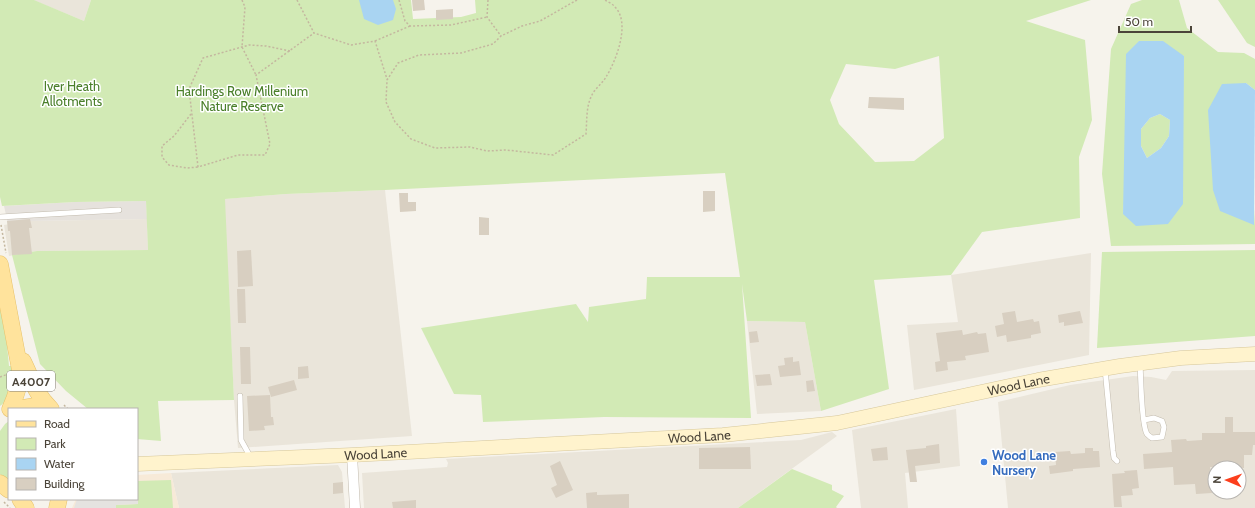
<svg xmlns="http://www.w3.org/2000/svg" width="1255" height="508" font-family="Cabin,sans-serif">
  <style>
    .residential { fill: #eae5da; fill-rule: evenodd }
    .commercial { fill: #f7ead8 }
    .industrial { fill: #e6e2dd }
    .green { fill: #d2eab5; fill-rule: evenodd }
    .parking { fill: #e5e3e0 }
    .water { fill: #a9d4f2; fill-rule: evenodd }
    .building { fill: #d8cfc1 }
    .lines { fill: none; stroke-linecap: round; stroke-linejoin: round }
    .lane-casing { stroke: #c2bbae; stroke-width: 6 }
    .street-casing { stroke: #c2bbae; stroke-width: 11 }
    .secondary-casing { stroke: #d6c79b; stroke-width: 15 }
    .primary-casing { stroke: #e6c16a; stroke-width: 17 }
    .path { stroke: #c4b79f; stroke-width: 1.5; stroke-dasharray: 2 2; stroke-linecap: butt }
    .lane { stroke: #fff; stroke-width: 5 }
    .street { stroke: #fff; stroke-width: 10 }
    .secondary { stroke: #fff3cd; stroke-width: 14 }
    .primary { stroke: #ffe39c; stroke-width: 16 }
    .shop-dot { fill: #3f7fe0; stroke: #fff; stroke-width: 1.5 }
    .labels { text-anchor: middle; dominant-baseline: central; stroke-width: 3; stroke-linejoin: round; paint-order: stroke }
    .shield { fill: #fff; stroke: #817c74; stroke-width: 1 }
    .shield-label { font-size: 12px; font-weight: bold; fill: #4b4439 }
    .park-label { font-size: 13px; fill: #4a7f2a; stroke: #fff }
    .street-label { font-size: 13px; fill: #4b4439; stroke: #fff }
    .shop-label { font-size: 13px; font-weight: bold; fill: #366cbe; stroke: #fff; text-anchor: start }
  </style>
  <rect width="100%" height="100%" fill="#f6f3ec"/>
  <g class="residential">
    <path d="M33 0H91L84 21Z"/>
    <path d="M385 190 412 436 238 448 234 400 224 199 286 194Z"/>
    <path d="M147 219 148 250 37 251 9 256 4 225 29 221Z"/>
    <path d="M1091 253 1089 355 914 390 907 325 958 322 951 275Z"/>
    <path d="M747 321 805 322 821 411 757 414Z"/>
    <path d="M1255 370V508H1008L998 402 1070 385 1133 376 1151 377 1166 380 1172 371ZM1215 468H1239V492H1215Z"/>
    <path d="M956 409 960 466 905 473 908 508H861L852 430Z"/>
    <path d="M832 432 837 436 738 508H364L362 473 447 467 448 463 446 459 801 440Z"/>
    <path d="M338 465 342 472 345 508H179L171 473Z"/>
  </g>
  <path class="commercial" d="M171 473 179 508H72L76 499H137V475Z"/>
  <path class="industrial" d="M146 201 147 219 29 221 8 224 4 206 75 202Z"/>
  <g class="green">
    <path d="M0 0H34L84 21 91 0H411L413 19 461 17 476 13 475 0H1091L1026 21 1085 40 1092 120 1079 157 1080 218 982 232 951 275 874 280 889 389 821 411 805 322 747 321 742 284 751 418 604 417 483 422 481 395 454 394 421 328 576 304 588 322 589 307 646 299 647 277H740L725 173 385 190 286 194 225 199 234 400 158 401 161 441 137 439V409H88L66 391 40 364 12 255 37 251 148 250 146 201 75 202 2 206 0 197ZM939 56 944 138 914 161 875 162 839 124 830 100 846 64 895 69Z"/>
    <path d="M1142 0H1179L1187 28 1218 52 1244 53 1255 59V90L1246 83 1255 225V244L1111 246 1102 174 1111 49 1131 4ZM1139 41 1184 56 1168 224 1123 214Z"/>
    <path d="M1218 0H1255V47L1247 43Z"/>
    <path d="M1160 114 1170 120 1169 136 1161 148 1147 158 1141 146V129L1150 118Z"/>
    <path d="M1255 250V336L1097 348 1102 252Z"/>
    <path d="M0 293 4 313 9 366H13C13 379 12 398 0 406Z"/>
    <path d="M9 421V483L0 474V431L5 424Z"/>
    <path d="M792 469 832 485V490L844 496 836 507 837 508H738Z"/>
    <path d="M171 480 173 508H116V505L138 504 137 481Z"/>
  </g>
  <path class="parking" d="M137 479 138 504 116 505V508H74L77 499H137Z"/>
  <g class="water">
    <path d="M359 0H393L396 9 393 20 378 25 364 19Z"/>
    <path d="M1139 41H1163L1184 56 1183 204 1168 224 1136 226 1123 214 1126 54ZM1160 114 1170 120 1169 136 1161 148 1147 158 1141 146V129L1150 118Z"/>
    <path d="M1246 83 1255 90 1254 225 1220 211 1213 190 1208 110 1222 84Z"/>
  </g>
  <g class="building">
    <path d="M412 0H424L425 10 413 11Z"/>
    <path d="M453 9V19L436 20V10Z"/>
    <path d="M869 97 904 98V110L868 108Z"/>
    <path d="M703 191H715V211L703 212Z"/>
    <path d="M399 193H408V202H416V211L400 212Z"/>
    <path d="M479 217 489 218V235H479Z"/>
    <path d="M30 219 32 228H29L32 254 12 255 10 231H8L7 221Z"/>
    <path d="M251 250 253 286 238 287 237 251Z"/>
    <path d="M237 289H245L246 323H238Z"/>
    <path d="M1015 311 1017 322 1033 319 1034 322 1039 321 1041 333 1031 335V338L1007 342 1006 335 997 337 995 326 1004 324 1002 313Z"/>
    <path d="M1080 311 1083 323 1064 326V322L1059 323 1058 315Z"/>
    <path d="M962 330 963 335 977 332 978 334 986 333 989 352 965 356 966 360 947 362 948 370 936 372 935 362 940 361 936 333Z"/>
    <path d="M757 331 759 342 750 343 749 332Z"/>
    <path d="M240 347H250L251 384H241Z"/>
    <path d="M793 357V362L799 361 801 375 780 377 778 366 785 365 784 358Z"/>
    <path d="M308 366 309 378 298 379V367Z"/>
    <path d="M770 374 772 385 757 386 755 375Z"/>
    <path d="M294 380 297 390 271 397 268 387Z"/>
    <path d="M813 380 815 391 807 392 806 381Z"/>
    <path d="M270 395 271 417H273L274 425 264 426 265 430 249 431 247 396Z"/>
    <path d="M1225 417H1233V432H1255V445H1253L1252 455H1244V468L1210 467 1212 493 1196 494 1195 484 1174 485 1173 467 1144 469 1143 454 1172 452 1171 440 1186 439 1187 441 1202 440V433H1225Z"/>
    <path d="M939 444 940 463 915 466 917 482H910L906 450 926 448V446Z"/>
    <path d="M750 447 751 469H699V448Z"/>
    <path d="M887 447 888 460 873 461 871 449Z"/>
    <path d="M1085 448H1093V451H1099L1100 467 1073 469V471L1050 474 1049 466 1056 465 1055 452 1070 451 1071 454 1085 453Z"/>
    <path d="M560 461 573 490 556 498 551 488 557 485 550 466Z"/>
    <path d="M1137 470 1139 488 1132 489 1133 495 1121 496 1122 507H1114L1112 474 1125 473 1124 471Z"/>
    <path d="M343 482V493L333 494V483Z"/>
    <path d="M597 492V495L629 494V508H587L586 493Z"/>
    <path d="M416 500V508H393L392 502Z"/>
  </g>
  <g class="lines">
    <defs>
      <g id="lane">
        <path d="M0 217 119 210"/>
        <path d="M1140 364C1141 377 1141 424 1147 434 1149 436 1150 437 1152 438L1162 437 1164 427 1162 421 1154 418 1144 420"/>
        <path d="M1105 369 1113 451 1114 458 1117 461"/>
        <path d="M240 396 241 440 251 458"/>
      </g>
      <path id="street" d="M352 455 355 508"/>
      <g id="secondary">
        <path id="s1" d="M137 464 352 455 723 435 837 423 1038 380 1120 366 1181 358 1255 354"/>
      </g>
      <g id="primary">
        <path d="M0 264 20 370C20 385 16 396 10 409"/>
        <path d="M23 361C33 381 34 392 51 409"/>
        <path d="M17 409 35 406 48 409"/>
        <path d="M0 483 9 490"/>
        <path d="M20 499 26 508"/>
        <path d="M57 508 59 499"/>
      </g>
    </defs>
    <use href="#lane" class="lane-casing"/>
    <use href="#street" class="street-casing"/>
    <use href="#secondary" class="secondary-casing"/>
    <use href="#primary" class="primary-casing"/>
    <g class="path">
      <path d="M242 0 245 7 242 47 256 75"/>
      <path d="M297 0 314 33 351 45 375 41 387 79"/>
      <path d="M399 0 405 21 410 26 451 25 487 17"/>
      <path d="M488 0 487 17 501 36"/>
      <path d="M577 0 540 21 522 26 501 36 493 44 461 53 419 55 398 63 387 80 386 102 395 122 411 139 435 148 470 147 487 151 506 150 553 155 586 134C587 121 586 108 591 97 594 89 602 84 606 77 616 61 631 23 615 7 613 4 608 2 605 0"/>
      <path d="M375 41 410 26"/>
      <path d="M290 51 266 46 249 45 203 58 189 89 198 167 238 155H265L270 144 256 75 314 33"/>
      <path d="M191 114 174 136 162 146V157L169 165 187 168 198 167"/>
      <path d="M1 225 6 253"/>
      <path d="M0 377 8 374"/>
      <path d="M64 405 68 409"/>
      <path d="M4 502 10 508"/>
    </g>
    <use href="#lane" class="lane"/>
    <use href="#street" class="street"/>
    <use href="#secondary" class="secondary"/>
    <use href="#primary" class="primary"/>
  </g>
  <circle class="shop-dot" cx="984" cy="462" r="4"/>
  <g class="labels">
    <rect class="shield" x="7" y="371" width="48" height="20" rx="3"/>
    <g class="shield-label">
      <text x="31" y="381">A4007</text>
    </g>
    <g class="park-label">
      <text x="72" y="86">Iver Heath<tspan x="72" dy="15">Allotments</tspan></text>
      <text x="242" y="91">Hardings Row Millenium<tspan x="242" dy="15">Nature Reserve</tspan></text>
    </g>
    <g class="street-label">
      <text stroke="none"><textPath href="#s1" startOffset="887">Wood Lane</textPath></text>
      <text stroke="none"><textPath href="#s1" startOffset="563">Wood Lane</textPath></text>
      <text stroke="none"><textPath href="#s1" startOffset="239">Wood Lane</textPath></text>
    </g>
    <g class="shop-label">
      <text x="992" y="455">Wood Lane<tspan x="992" dy="15">Nursery</tspan></text>
    </g>
  </g>
  <rect x="8" y="408" width="130" height="92" fill="#ffffff" stroke="#b7b4b0"/>
  <rect x="16" y="421" width="20" height="6" fill="#ffe39c" stroke="#b7b4b0"/>
  <text x="44" y="428" font-size="12" fill="#4b4439">Road</text>
  <rect x="16" y="438" width="20" height="12" fill="#d2eab5" stroke="#b7b4b0"/>
  <text x="44" y="448" font-size="12" fill="#4b4439">Park</text>
  <rect x="16" y="458" width="20" height="12" fill="#a9d4f2" stroke="#b7b4b0"/>
  <text x="44" y="468" font-size="12" fill="#4b4439">Water</text>
  <rect x="16" y="478" width="20" height="12" fill="#d8cfc1" stroke="#b7b4b0"/>
  <text x="44" y="488" font-size="12" fill="#4b4439">Building</text>
  <g transform="translate(1227 480) rotate(272)"><circle r="19" fill="#ffffff" stroke="#b7b4b0"/>
  <path d="M0-3L7 15L0 10L-7 15Z" fill="#fc3f1d"/>
  <text y="-6" font-size="11" font-weight="bold" text-anchor="middle" fill="#4b4439">N</text>
  </g>
  <path d="M1119 26v6h72v-6" fill="none" stroke="#4b4439" stroke-width="2"/>
  <text x="1125" y="26" font-size="12" fill="#4b4439" stroke="#ffffff" stroke-width="3" paint-order="stroke">50 m</text>
</svg>
